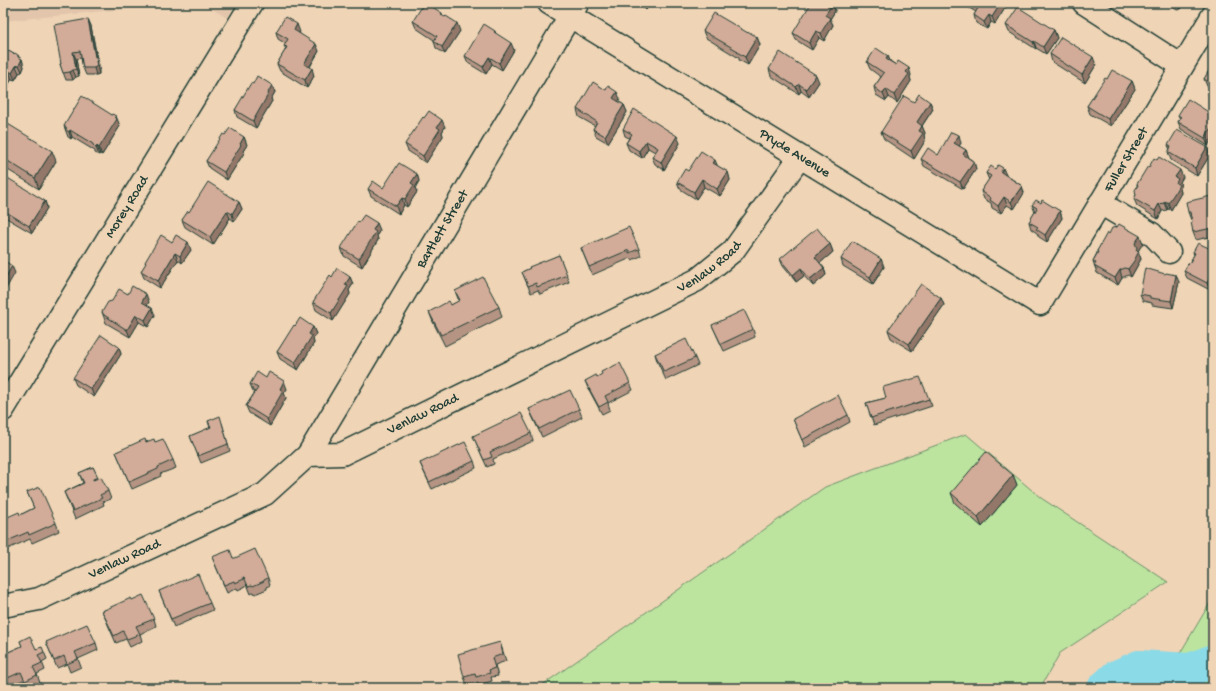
<svg xmlns="http://www.w3.org/2000/svg" width="1216" height="691" font-family="'Gochi Hand',sans-serif">
  <style>
    .built { fill: #e2c5ab }
    .green { fill: #bce49f; stroke: #6e906a }
    .lines { fill: none; stroke-linecap: round; stroke-linejoin: round }
    .river { stroke: #8bdae8; stroke-width: 34 }
    .minor-casing { stroke: #1f3d34; stroke-width: 25 }
    .minor { stroke: #efd4b6; stroke-width: 22 }
    .wall { fill: #b59483; stroke: #1f3d34 }
    .shaded-wall { fill: #93786a; stroke: #1f3d34 }
    .building { fill: #d2ac98; stroke: #1f3d34 }
    .labels { text-anchor: middle; dominant-baseline: central; stroke-width: 3; stroke-linejoin: round; paint-order: stroke }
    .street-label { font-size: 14px; fill: #1f3d34; stroke: #efd4b6 }
  </style>
  <rect width="100%" height="100%" fill="#efd4b6"/>
  <filter id="ink" filterUnits="userSpaceOnUse"><feTurbulence type="fractalNoise" baseFrequency=".025" numOctaves="2"/><feDisplacementMap in="SourceGraphic" scale="8" xChannelSelector="R" yChannelSelector="G"/><feConvolveMatrix kernelMatrix="1 2 1 2 8 2 1 2 1" color-interpolation-filters="sRGB"/></filter>
  <g filter="url(#ink)">
    <g class="built">
      <path d="M3 3H186L3 21Z"/>
      <path d="M203 3H237L227 18Z"/>
    </g>
    <g class="green">
      <path d="M966 434 1041 498 1168 582 1060 653 1040 688H538L825 487Z"/>
      <path d="M1213 598V688H1133L1164 680Z"/>
    </g>
    <g class="lines">
      <path class="river" d="M1104 688 1116 677 1139 667 1190 670 1213 661"/>
      <defs>
        <g id="minor">
          <path id="s1" d="M549 3 1040 304 1213 15"/>
          <path d="M1084 3 1182 66"/>
          <path d="M1100 203 1152 234 1169 252"/>
          <path id="s2" d="M3 410 252 3"/>
          <path id="s3" d="M308 455 577 4"/>
          <path id="s4" d="M3 606 39 599 265 494 308 455 342 454 697 280 733 251 800 157"/>
        </g>
      </defs>
      <use href="#minor" class="minor-casing"/>
      <use href="#minor" class="minor"/>
    </g>
    <g class="wall">
      <path d="M637 3H650L646 10 637 4Z"/>
      <path d="M833 3 835 11 830 19 833 25 824 41 819 38 812 50 796 40 793 33Z"/>
      <path d="M965 3H1006L1007 5 995 24 991 22 987 29 976 23 974 15 976 12 966 6Z"/>
      <path d="M1167 3H1185L1181 9 1177 10Z"/>
      <path d="M442 13 443 16 460 31 445 54 436 48 434 41V40L416 28 413 21Z"/>
      <path d="M88 19 91 26 97 57 100 69H99V74L96 75H86L83 68 81 58 76 59 79 76 76 77 73 80H66L60 64H61Z"/>
      <path d="M1006 25 1054 30 1057 38 1046 54 1036 48V49L1009 32Z"/>
      <path d="M495 31 496 34 514 50 502 70 492 64 486 74 468 63 465 56Z"/>
      <path d="M703 31 748 33 757 37 760 45 748 65 739 60V58L706 38Z"/>
      <path d="M276 32H300L299 33 319 51 310 67 314 76 307 88 280 71 277 64 286 49 284 46 286 44 278 39Z"/>
      <path d="M3 48 22 59 24 67 22 72 19 73 15 80 12 79 8 85 9 87 6 93 4 95 3 94Z"/>
      <path d="M1050 54 1096 65 1085 83 1052 62Z"/>
      <path d="M888 56 890 61 911 75 910 77 911 81 897 103 889 97 886 101 876 95 874 87 881 77 870 69 867 62Z"/>
      <path d="M1213 64V103L1211 102 1208 94 1211 89 1207 86 1204 79Z"/>
      <path d="M769 69 819 82 809 97 801 91 799 94 771 76Z"/>
      <path d="M1107 79 1132 81 1135 89 1111 126 1090 114 1087 106Z"/>
      <path d="M253 84 272 85 275 92 271 99 272 101 256 128 237 117 235 110Z"/>
      <path d="M620 99 618 101 624 105 627 112 608 143 596 136 593 129 595 126 579 117 577 109Z"/>
      <path d="M914 102H930L933 109 922 126 925 133 924 135 925 141 914 159 884 139 881 132Z"/>
      <path d="M1178 115H1213L1208 146 1181 129 1178 122 1180 119Z"/>
      <path d="M116 118 120 126 102 155 100 154 99 155 95 153V151L72 137 71 139 68 137 64 126Z"/>
      <path d="M3 121 56 161 39 189 3 167Z"/>
      <path d="M445 127 442 132 443 136 426 163 408 151 405 144Z"/>
      <path d="M623 129 680 143 664 170 655 164 652 157 655 152 648 148 642 158 629 150 626 143 629 138 625 136Z"/>
      <path d="M225 135 244 137 247 145 243 151 244 153 227 180 209 168 206 161Z"/>
      <path d="M961 143 959 146 966 150 969 158 974 162 976 169 963 189 924 166 921 159 938 155Z"/>
      <path d="M1168 145 1210 155 1197 176 1171 160 1168 152 1170 150Z"/>
      <path d="M717 166 728 172 730 180 720 196 704 187 696 199 680 189 677 182 688 171Z"/>
      <path d="M1149 167 1183 177 1180 182 1181 186 1180 188 1181 193 1171 210 1168 209 1167 210 1162 211 1158 219 1137 206 1134 199 1136 195 1137 186V184Z"/>
      <path d="M986 173 1006 175 1022 186 1024 193 1014 209 1007 205 1001 213 992 208 991 203 984 199 981 191 989 180Z"/>
      <path d="M417 174 419 181 415 188 417 192 407 207 404 205 399 214 371 196 368 189 383 188Z"/>
      <path d="M3 182 45 201 47 208 32 233 3 216Z"/>
      <path d="M1213 200V236L1196 240 1193 232 1192 220H1191L1188 212Z"/>
      <path d="M239 202 242 209 234 221 230 218 213 245 185 227 182 220 189 212Z"/>
      <path d="M1041 203 1060 211 1062 218 1047 242 1039 237 1037 233 1031 229 1029 222 1035 212 1032 205Z"/>
      <path d="M380 230 377 235 378 240 362 267 344 256 341 248Z"/>
      <path d="M1109 234 1143 243 1138 251 1141 259 1131 277 1128 275 1122 278 1118 285 1097 273 1093 261 1097 253V251Z"/>
      <path d="M172 242 191 250 182 263 178 260 160 288 144 278 141 271 146 264 145 262Z"/>
      <path d="M830 244 833 252 820 263 824 268 826 275 813 286 804 276 796 282 783 266 780 259Z"/>
      <path d="M581 248 639 249 641 256 632 260 631 258 592 275Z"/>
      <path d="M1213 250V285L1210 290 1187 278 1184 271 1190 262 1194 255 1193 252Z"/>
      <path d="M559 255 569 282 540 294 538 290 531 293 522 272Z"/>
      <path d="M841 259H881L884 267 873 284 843 266Z"/>
      <path d="M332 277H350L353 284 349 290 350 294 333 321 316 310 313 302Z"/>
      <path d="M1179 282 1173 308 1152 305V303L1143 301 1140 294Z"/>
      <path d="M455 291 499 307 502 317 445 346 433 322 429 312 451 305 459 301Z"/>
      <path d="M128 294 149 302 147 305 155 315 148 327 139 322 130 337 106 323 102 312 112 301Z"/>
      <path d="M941 298 944 305 912 351 891 338 888 330Z"/>
      <path d="M712 325 753 329 755 337 724 351Z"/>
      <path d="M295 326 313 327 316 334 313 339 314 343 298 370 280 359 277 352Z"/>
      <path d="M119 347 121 354 94 397 76 385 73 378Z"/>
      <path d="M655 354 695 358 698 365 666 380 657 361Z"/>
      <path d="M597 377 630 383 633 390 608 403 610 410 602 414 588 388 585 381Z"/>
      <path d="M266 378 287 389 284 393 286 398 270 426 249 413 246 406 255 392 253 391 250 384Z"/>
      <path d="M886 398 929 399 932 406 874 425 866 403Z"/>
      <path d="M529 409H579L582 417 542 437 532 416Z"/>
      <path d="M848 415 850 422 805 447 793 419Z"/>
      <path d="M208 421 222 423 230 451 201 463 190 436 210 428Z"/>
      <path d="M531 433 533 441 493 459 494 464 487 467 473 436Z"/>
      <path d="M146 442H155L173 460 176 468 160 474 161 476 132 489 116 452Z"/>
      <path d="M474 461 476 468 432 489 423 470 420 463Z"/>
      <path d="M93 467 98 478 108 491 111 499 103 502 104 505 75 519 64 492 83 483 79 473Z"/>
      <path d="M1013 475 1017 485 982 527 955 503 951 493Z"/>
      <path d="M27 492 56 523 59 531 32 543 30 539 3 551V519L20 515 34 508Z"/>
      <path d="M212 557 233 558 268 578 270 585 267 587V589L255 594 254 592 251 594 247 584 246 585V586L238 590 237 588 227 593Z"/>
      <path d="M159 591 210 603 213 610 174 627Z"/>
      <path d="M132 600 154 619 156 626 140 634 142 641 130 647 126 639 116 643 102 611Z"/>
      <path d="M20 641 36 649 44 652 47 659 42 662 45 670 37 674 40 683 28 688H27L23 680 5 688 3 683V653L4 654 22 646Z"/>
      <path d="M46 642 96 643 98 650 78 659 81 667 70 672 67 664 57 668Z"/>
      <path d="M500 642 506 661 495 665 498 676 491 677 492 681 479 685 478 682 467 685 464 677Z"/>
    </g>
    <g class="shaded-wall">
      <path d="M643 3H650L646 10Z"/>
      <path d="M833 3 835 11 830 19 833 25 824 41 821 33 825 15Z"/>
      <path d="M1001 3H1006L1007 5 995 24 992 17Z"/>
      <path d="M1179 3H1185L1181 9Z"/>
      <path d="M989 15 991 22 987 29 984 22Z"/>
      <path d="M88 19 91 26 97 61 95 57Z"/>
      <path d="M457 23 460 31 445 54 442 47Z"/>
      <path d="M297 24 300 32 296 38 294 30Z"/>
      <path d="M1054 30 1057 38 1046 54 1043 47Z"/>
      <path d="M816 31 819 38 812 50 809 43Z"/>
      <path d="M757 37 760 45 748 65 745 57Z"/>
      <path d="M1034 41 1036 48V49L1033 42Z"/>
      <path d="M511 43 514 50 502 70 499 63Z"/>
      <path d="M316 44 319 51 307 71 304 64Z"/>
      <path d="M73 52 76 59 79 76 76 69Z"/>
      <path d="M18 55 21 62 22 59 24 67 22 72 19 65 18 57Z"/>
      <path d="M888 56 891 63 886 59Z"/>
      <path d="M489 57 492 64 486 74 483 67Z"/>
      <path d="M1093 57 1096 65 1085 83 1082 75Z"/>
      <path d="M96 61 99 74 96 75 94 68Z"/>
      <path d="M16 66 19 73 15 80 12 73Z"/>
      <path d="M312 68 314 76 307 88 305 80Z"/>
      <path d="M909 68 911 75 910 77 911 81 897 103 894 95 906 72Z"/>
      <path d="M73 70 76 77 73 80 70 72Z"/>
      <path d="M9 71 12 79 8 85 9 87 6 93 4 95 3 92 4 79Z"/>
      <path d="M816 75 819 82 809 97 806 89Z"/>
      <path d="M1132 81 1135 89 1111 126 1108 119Z"/>
      <path d="M799 84 801 91 799 94 796 87Z"/>
      <path d="M272 85 275 92 271 99 272 101 256 128 253 121Z"/>
      <path d="M886 89 889 97 886 101 883 94Z"/>
      <path d="M617 92 620 99 616 105 613 98Z"/>
      <path d="M930 102 933 109 919 130 917 122Z"/>
      <path d="M624 105 627 112 608 143 605 136Z"/>
      <path d="M116 116 120 126 102 155 99 148Z"/>
      <path d="M442 120 445 127 442 132 443 136 426 163 423 156 437 127Z"/>
      <path d="M1213 125V137L1208 146 1205 138Z"/>
      <path d="M922 126 925 133 924 135 925 141 914 159 911 151 919 131Z"/>
      <path d="M70 130 72 137 71 139 69 132Z"/>
      <path d="M959 135 961 143 957 150 954 143Z"/>
      <path d="M677 136 680 143 664 170 661 162Z"/>
      <path d="M244 137 247 145 243 151 244 153 227 180 224 172Z"/>
      <path d="M646 141 648 148 642 158 639 151Z"/>
      <path d="M97 146 100 154 99 155 96 148Z"/>
      <path d="M1207 147 1210 155 1197 176 1195 168Z"/>
      <path d="M966 150 969 158 966 161 963 154Z"/>
      <path d="M52 151 56 161 39 189 35 178Z"/>
      <path d="M715 160 718 167 713 163Z"/>
      <path d="M974 162 976 169 963 189 960 182Z"/>
      <path d="M1003 168 1006 175 1003 180 1001 172Z"/>
      <path d="M1180 170 1183 177 1180 182 1181 186 1180 188 1181 193 1171 210 1168 203 1175 177Z"/>
      <path d="M728 172 730 180 720 196 717 189Z"/>
      <path d="M417 174 419 181 415 188 417 192 407 207 405 199 411 183Z"/>
      <path d="M702 179 704 187 696 199 694 192Z"/>
      <path d="M1022 186 1024 193 1014 209 1011 202Z"/>
      <path d="M1004 197 1007 205 1001 213 998 206Z"/>
      <path d="M402 198 404 205 399 214 396 206Z"/>
      <path d="M45 201 47 208 32 233 29 226Z"/>
      <path d="M1165 201 1168 209 1167 210 1164 203Z"/>
      <path d="M239 202 242 209 234 221 232 214Z"/>
      <path d="M1159 204 1162 211 1158 219 1155 211Z"/>
      <path d="M227 211 230 218 213 245 210 237Z"/>
      <path d="M1060 211 1062 218 1047 242 1045 235Z"/>
      <path d="M377 223 380 230 377 235 378 240 362 267 359 259 373 230Z"/>
      <path d="M1140 236 1143 243 1138 251 1141 259 1131 277 1128 269 1136 250 1135 243Z"/>
      <path d="M188 242 191 250 182 263 180 256Z"/>
      <path d="M830 244 833 252 818 265 815 257Z"/>
      <path d="M175 253 178 260 160 288 158 281Z"/>
      <path d="M881 259 884 267 873 284 870 277Z"/>
      <path d="M12 266 15 273 3 294V282Z"/>
      <path d="M801 268 804 276 796 282 793 275Z"/>
      <path d="M824 268 826 275 813 286 810 279Z"/>
      <path d="M1120 270 1122 278 1118 285 1115 278Z"/>
      <path d="M1213 273V285L1210 290 1207 283Z"/>
      <path d="M1176 275 1179 282 1173 308 1171 301Z"/>
      <path d="M350 277 353 284 349 290 350 294 333 321 331 313 345 285Z"/>
      <path d="M146 294 149 302 144 309 142 302Z"/>
      <path d="M941 298 944 305 912 351 909 344Z"/>
      <path d="M152 308 155 315 148 327 145 320Z"/>
      <path d="M136 315 139 322 130 337 127 330Z"/>
      <path d="M313 327 316 334 313 339 314 343 298 370 295 363 309 334Z"/>
      <path d="M119 347 121 354 94 397 91 389Z"/>
      <path d="M284 381 287 389 284 393 286 398 270 426 267 419 280 389Z"/>
      <path d="M1013 475 1017 485 982 527 978 517Z"/>
    </g>
    <g class="building">
      <path d="M424 3H426L442 13 441 15 445 17 446 16 457 23 442 47 434 41 437 36 413 21Z"/>
      <path d="M811 3H833L825 15 830 18 821 33 816 31 809 43 793 33Z"/>
      <path d="M970 3H1001L992 17 989 15 984 22 974 15 978 8Z"/>
      <path d="M1018 7 1054 30 1043 47 1034 41 1033 42 1006 25Z"/>
      <path d="M714 13 748 33 749 32 757 37 745 57 737 52 738 51 703 31Z"/>
      <path d="M285 17 297 24 294 30 316 44 304 64 312 68 305 80 277 64 287 47 284 46 288 39 276 32Z"/>
      <path d="M88 19 95 57H97V61H96L97 66 94 68H83L80 51 73 52 76 69 73 70 70 72 63 73 60 64H61L54 25Z"/>
      <path d="M484 24 495 31 494 32 511 43 499 63 489 57 483 67 465 56Z"/>
      <path d="M1061 37 1093 57 1082 75 1050 54Z"/>
      <path d="M3 48 14 54 15 53 18 55V57L22 59 19 65 16 66 12 73 9 71 4 79 6 80 3 86Z"/>
      <path d="M876 48 888 56 886 59 896 65 898 61 909 68 906 72 909 74 894 95 886 89 883 94 874 87 884 73 867 62Z"/>
      <path d="M780 52 816 75 806 89 799 84 796 87 769 69Z"/>
      <path d="M1213 64V84L1204 79Z"/>
      <path d="M1112 70 1132 81 1108 119 1087 106 1105 78 1107 79Z"/>
      <path d="M257 76 272 85 268 93H269L253 121 235 110 251 83 253 84Z"/>
      <path d="M593 82 606 90 608 86 617 92 613 98 624 105 605 136 593 129 597 122 577 109Z"/>
      <path d="M1213 86V97L1208 94Z"/>
      <path d="M919 94 930 102 917 122 922 126 919 131 923 133 911 151 881 132 904 96 914 102Z"/>
      <path d="M82 96 112 115V114L116 116 115 117 117 119 99 148 97 146 96 148 93 145V144L70 130 69 132 65 129 67 128 64 126Z"/>
      <path d="M1188 99 1213 115V125L1205 138 1178 122 1181 117 1178 115Z"/>
      <path d="M634 109 677 136 661 162 652 157 658 148 646 141 639 151 626 143 632 134 623 129Z"/>
      <path d="M429 111 442 120 437 127 440 129 423 156 405 144 423 117 424 118Z"/>
      <path d="M3 121 52 151 35 178 3 158Z"/>
      <path d="M230 128 244 137 240 144 241 145 224 172 206 161 223 134 225 135Z"/>
      <path d="M1177 130 1207 147 1195 168 1168 152 1171 147 1168 145Z"/>
      <path d="M951 132 959 135 954 143 966 150 963 154 974 162 960 182 921 159 928 148 938 155Z"/>
      <path d="M701 151 715 160 713 163 728 172 717 189 702 179 694 192 677 182 685 169 688 171Z"/>
      <path d="M1159 157 1180 170 1175 177 1178 179 1176 183 1179 185 1174 194 1168 203 1165 201 1164 203 1159 204 1155 211 1134 199 1136 195 1135 190 1138 185 1137 184 1148 166 1149 167 1154 158 1157 160Z"/>
      <path d="M399 163 417 174 411 183 414 185 405 199 402 198 396 206 368 189 373 181 383 188Z"/>
      <path d="M998 165 1003 168 1001 172 1022 186 1011 202 1004 197 998 206 990 200 991 198 981 191 991 176 986 173 991 166 995 169Z"/>
      <path d="M6 177 45 201 29 226 3 210V182Z"/>
      <path d="M208 182 239 202 232 214 227 211 210 237 182 220 188 211 189 212Z"/>
      <path d="M1211 196 1213 201V228L1193 232 1191 222H1192L1190 212H1188L1186 202Z"/>
      <path d="M1036 200 1041 203 1042 200 1060 211 1045 235 1036 229 1038 227 1029 222 1037 208 1032 205Z"/>
      <path d="M364 215 377 223 373 230 376 232 359 259 341 248 358 221 359 222Z"/>
      <path d="M1119 224 1140 236 1135 243 1137 248 1136 250 1139 251 1134 261 1128 269 1125 268 1120 270 1115 278 1094 266 1096 263 1093 261 1098 252 1097 251 1107 233 1109 234 1112 228 1117 227Z"/>
      <path d="M629 227 639 249 629 253V250L589 267 581 248Z"/>
      <path d="M817 228 830 244 815 257 824 268 810 279 801 268 793 275 780 259Z"/>
      <path d="M161 235 172 242 176 235 188 242 180 256 175 253 158 281 141 271 146 263 145 262Z"/>
      <path d="M852 241 881 259 870 277 841 259Z"/>
      <path d="M1198 243 1213 250V273L1207 283 1184 271 1189 262H1190L1195 253 1193 252Z"/>
      <path d="M559 255 567 275 537 287 536 283 528 286 522 272 530 268 529 267Z"/>
      <path d="M3 260 12 266 3 282Z"/>
      <path d="M337 268 350 277 345 285 348 286 331 313 313 302 330 275 332 277Z"/>
      <path d="M1145 268 1165 274 1166 273 1176 275 1171 301 1150 298V296L1140 294Z"/>
      <path d="M483 277 499 307 441 335 429 312 449 301 451 305 460 300 455 291Z"/>
      <path d="M921 284 941 298 909 344 888 330Z"/>
      <path d="M132 286 146 294 142 302 152 308 145 320 136 315 127 330 104 315 102 312 108 302 112 301 119 289 128 294Z"/>
      <path d="M744 310 753 329 721 344 712 325Z"/>
      <path d="M300 318 313 327 309 334 312 336 295 363 277 352 294 325 295 326Z"/>
      <path d="M101 335 119 347 91 389 73 378Z"/>
      <path d="M686 339 695 358 664 372 655 354Z"/>
      <path d="M620 363 630 383 605 396 608 402 599 407 585 381 596 375 597 377 602 374 601 372Z"/>
      <path d="M257 372 266 378 269 372 284 381 280 389 283 391 267 419 246 406 258 388 250 384Z"/>
      <path d="M920 377 929 399 871 418 866 403 886 398 883 387Z"/>
      <path d="M570 390 579 409 539 429 529 409Z"/>
      <path d="M838 395 848 415 802 440 793 419Z"/>
      <path d="M521 413 531 433 490 452 492 457 484 460 473 436Z"/>
      <path d="M220 416 228 444 198 456 190 436 211 427 208 421Z"/>
      <path d="M145 439 146 442 154 439 155 442 163 439 173 460 158 467V469L129 482 116 452Z"/>
      <path d="M465 442 474 461 429 482 420 463Z"/>
      <path d="M986 452 1013 475 978 517 951 493Z"/>
      <path d="M93 467 98 477 93 479V480L101 477 108 491 100 495 102 498 73 511 64 492 84 483 79 473Z"/>
      <path d="M40 487 56 523 29 535 28 532 3 543V519L19 512 20 515 34 508 27 492Z"/>
      <path d="M255 549 268 578 264 580V581L253 586 252 585 248 586 244 577H243L244 579 235 583 234 581 224 585 212 557 230 550 233 558H235Z"/>
      <path d="M198 574 210 603 171 619 159 591Z"/>
      <path d="M143 595 154 619 136 626 140 634 127 639 123 631 114 636 102 611 131 598 132 600Z"/>
      <path d="M87 624 96 643 75 652 78 659 67 664 64 656 54 661 46 642Z"/>
      <path d="M30 636 36 649 42 647 44 652 38 655 42 663 33 667 37 675 25 681 21 672 3 680V653L4 654 22 646 20 641Z"/>
      <path d="M500 642 503 654 492 658 495 668 489 670 490 673 476 677 475 674 464 677 458 654Z"/>
    </g>
  </g>
  <g class="labels">
    <g class="street-label">
      <text stroke="none"><textPath href="#s1" startOffset="288">Pryde Avenue</textPath></text>
      <text stroke="none"><textPath href="#s1" startOffset="744">Fuller Street</textPath></text>
      <text stroke="none"><textPath href="#s2" startOffset="238">Morey Road</textPath></text>
      <text stroke="none"><textPath href="#s3" startOffset="263">Bartlett Street</textPath></text>
      <text stroke="none"><textPath href="#s4" startOffset="791">Venlaw Road</textPath></text>
      <text stroke="none"><textPath href="#s4" startOffset="468">Venlaw Road</textPath></text>
      <text stroke="none"><textPath href="#s4" startOffset="131">Venlaw Road</textPath></text>
    </g>
  </g>
  <rect width="1216" height="691" fill="none" stroke="#efd4b6" stroke-width="16"/>
  <rect x="8" y="8" width="1200" height="675" fill="none" stroke="#1f3d34" stroke-width="1.5" filter="url(#ink)"/>
</svg>
